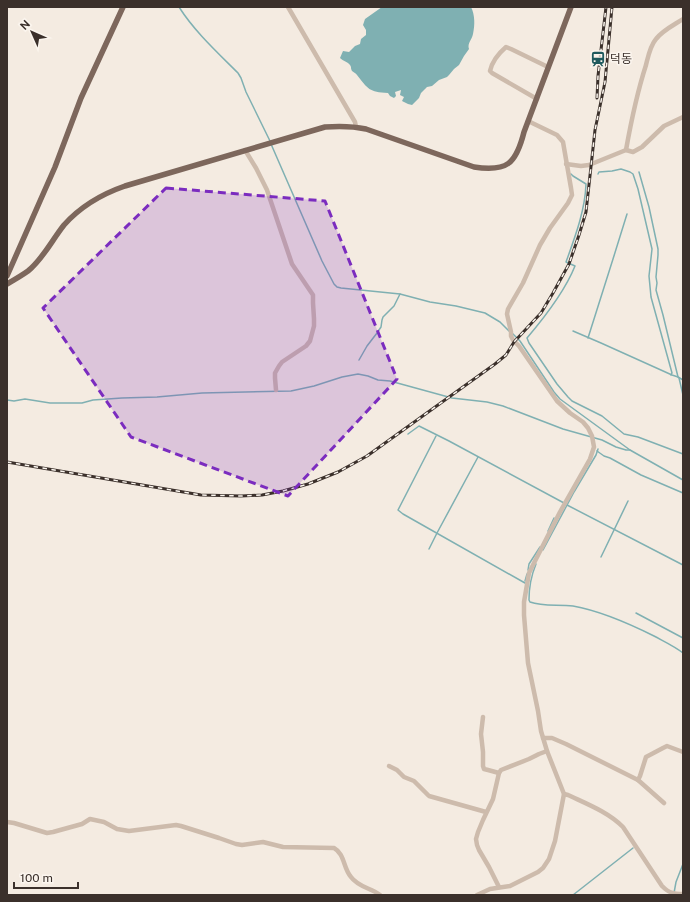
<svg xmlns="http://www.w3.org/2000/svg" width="690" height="902" font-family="'Public Sans','Noto Sans KR',sans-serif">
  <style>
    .water { fill: #7fb0b2 }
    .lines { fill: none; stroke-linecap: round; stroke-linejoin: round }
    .stream { stroke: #7fb0b2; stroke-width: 1.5 }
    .minor { stroke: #cdbbac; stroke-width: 4.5 }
    .major { stroke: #7d675c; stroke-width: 5.5 }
    .rail-casing { stroke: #3b302b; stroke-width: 3 }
    .rail { stroke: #fbf5ee; stroke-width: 1.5; stroke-dasharray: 4.5; stroke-linecap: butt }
    .marked { fill: #7b2cbf; fill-opacity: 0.2; stroke: #7b2cbf; stroke-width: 3; stroke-dasharray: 8 5; stroke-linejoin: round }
    .labels { text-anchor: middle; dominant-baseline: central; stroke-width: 3; stroke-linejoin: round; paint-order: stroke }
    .poi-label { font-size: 12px; fill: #3b302b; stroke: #fbf5ee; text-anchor: start }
  </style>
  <rect width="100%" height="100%" fill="#f4ebe1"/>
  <path class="water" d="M382 7H471C475 15 475 25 473 34 472 40 467 43 469 49L464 56 459 65 454 69 449 75 447 77 439 80 432 86 427 87 421 93 419 98 412 105 408 104 402 101 404 97 400 95 401 90 395 92 396 96 394 98 390 96 388 93C369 92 368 89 357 75 356 73 353 72 352 71 350 67 352 68 350 65 348 62 343 61 340 58L343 51 349 52 355 46 360 44 361 39 366 35V30L363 25 365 19Z"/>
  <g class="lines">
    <g class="stream">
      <path d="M179 7C195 32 217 52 238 73L241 78 246 92 270 141"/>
      <path d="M271 144 322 261 334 284 337 287 341 288 400 294 430 302 456 306 485 313 500 322 509 331"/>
      <path d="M639 172 649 207 658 249V255L656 277 657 283 656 290 663 315 678 377 683 380"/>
      <path d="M569 174H571L573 176 586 184C585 211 575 237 566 262L575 266C565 291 544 318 527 338L529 343 557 384 568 397 572 401 602 416 624 434 638 437 683 454"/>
      <path d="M598 174 599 172 612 171 621 169 630 172 633 174 638 189 652 249 649 276 651 297 672 373 671 375"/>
      <path d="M573 331 601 343 672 375 678 377"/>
      <path d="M512 333 520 341 554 392 560 399 630 450"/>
      <path d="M588 338 613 259 627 214"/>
      <path d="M359 360 367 346 377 333 381 327 382 320 383 317 394 306 400 294"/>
      <path d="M679 378 683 395"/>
      <path d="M7 400 14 401 25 399 50 403H82L93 400 122 398 157 397 202 393 291 391 314 386 342 377 358 374 368 376 378 380 390 381 452 398 487 402 503 406 563 429 602 440 616 447 626 450H630L683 480"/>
      <path d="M408 434 419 426 449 441 564 503"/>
      <path d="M436 436 398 510 403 514 525 583"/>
      <path d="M597 451 604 456 610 458 641 475 683 493"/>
      <path d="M567 505 683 565"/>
      <path d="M548 531 554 518"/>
      <path d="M429 549 437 533 478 457"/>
      <path d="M543 550 574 492 596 455 598 449"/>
      <path d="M601 557 628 501"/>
      <path d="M536 564C531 576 529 588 529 600L530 602C543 607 559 604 573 606 601 611 628 623 654 636 663 641 674 646 683 653"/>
      <path d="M528 570 529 564 540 547"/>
      <path d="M525 581 527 574"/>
      <path d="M636 613 683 638"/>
      <path d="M674 893 676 882 683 864"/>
      <path d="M573 895 633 848"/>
    </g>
    <g class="minor">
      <path d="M288 7 355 122 356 127"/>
      <path d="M537 99 492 73 490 71C492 62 499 53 506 47L511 49 548 67"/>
      <path d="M245 150 256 168 267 190 292 264 313 295V303L314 319V326L310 341 306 346 282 362 279 366 275 373V378L276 390"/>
      <path d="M626 150C631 122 637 93 646 65 648 57 650 46 656 39 663 30 674 25 683 19"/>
      <path d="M566 164 581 166 589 165 626 150 633 152 642 147 664 126 683 117"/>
      <path d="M483 717 481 734 483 752V766L484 769 488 770 499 773"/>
      <path d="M543 738H552L566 744 638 780 664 803"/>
      <path d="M389 766 397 770 404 777 414 781 429 796 486 812"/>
      <path d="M638 780 640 776 646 757 663 748 667 746 683 752"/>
      <path d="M564 794 568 795C587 804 608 812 623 827L662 886C669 893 673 894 683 894"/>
      <path d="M7 822 14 823 47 833 53 832 82 824 90 819 104 822 117 829 129 831 176 825 181 826 219 838 236 844 242 845 263 842 283 847 334 848C345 854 343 868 351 877 358 887 371 888 380 895"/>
      <path d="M499 887 489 867 479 850 477 845 476 839 478 832 483 820 493 799 499 773 501 770 529 759 539 754 547 751"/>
      <path d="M477 895 490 889 510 886 538 872 543 868 549 859 555 841 564 794 547 751 541 731 538 711 528 663 524 615V602L529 573 534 563 560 512 590 459 594 447 592 436 588 428 583 422 570 413 557 401 519 346 513 340 511 336V332L507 314 508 309 523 283 540 245 550 228 568 203 572 195 571 188 563 142 557 135 528 121"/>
    </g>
    <g class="major">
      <path d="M7 276 55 167 81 98 123 7"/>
      <path d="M7 284C14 280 21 276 28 271 43 259 52 240 64 225 80 207 102 194 125 186L325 127C339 126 352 126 366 129L474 167C507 172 516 164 524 132L571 7"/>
    </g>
    <defs>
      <g id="rail">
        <path d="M597 98 598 76 606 7"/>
        <path d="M7 462 201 495 241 496 262 495 283 491 308 484 338 472 367 456 495 364 506 355 514 342 541 313 553 293 569 264 579 235 586 212 595 130 605 82 612 7"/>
      </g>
    </defs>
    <use href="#rail" class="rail-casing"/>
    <use href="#rail" class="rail"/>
  </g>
  <path class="marked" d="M166 188 325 201 397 379 288 496 131 437 43 308Z"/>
  <defs>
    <symbol id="station-bare" viewBox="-9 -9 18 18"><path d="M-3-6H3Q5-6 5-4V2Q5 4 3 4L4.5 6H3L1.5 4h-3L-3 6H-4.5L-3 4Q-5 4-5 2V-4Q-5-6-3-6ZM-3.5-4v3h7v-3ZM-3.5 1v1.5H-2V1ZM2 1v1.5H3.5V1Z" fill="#1f5a5e" stroke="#fbf5ee" stroke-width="2.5" paint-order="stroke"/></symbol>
  </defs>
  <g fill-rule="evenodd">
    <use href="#station-bare" x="587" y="48" width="22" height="22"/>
  </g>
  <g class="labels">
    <g class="poi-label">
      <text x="610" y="59">덕동</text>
    </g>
  </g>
  <rect width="690" height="902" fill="none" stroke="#3b302b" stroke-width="16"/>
  <g transform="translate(32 32) rotate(315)" stroke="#fbf5ee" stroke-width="3" paint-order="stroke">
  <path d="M0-3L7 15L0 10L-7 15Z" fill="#3b302b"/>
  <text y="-6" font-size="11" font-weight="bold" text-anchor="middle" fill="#3b302b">N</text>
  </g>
  <path d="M14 882v6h64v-6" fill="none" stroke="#3b302b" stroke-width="2"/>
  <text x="20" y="882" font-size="12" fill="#3b302b" stroke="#fbf5ee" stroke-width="3" paint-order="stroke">100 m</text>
</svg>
